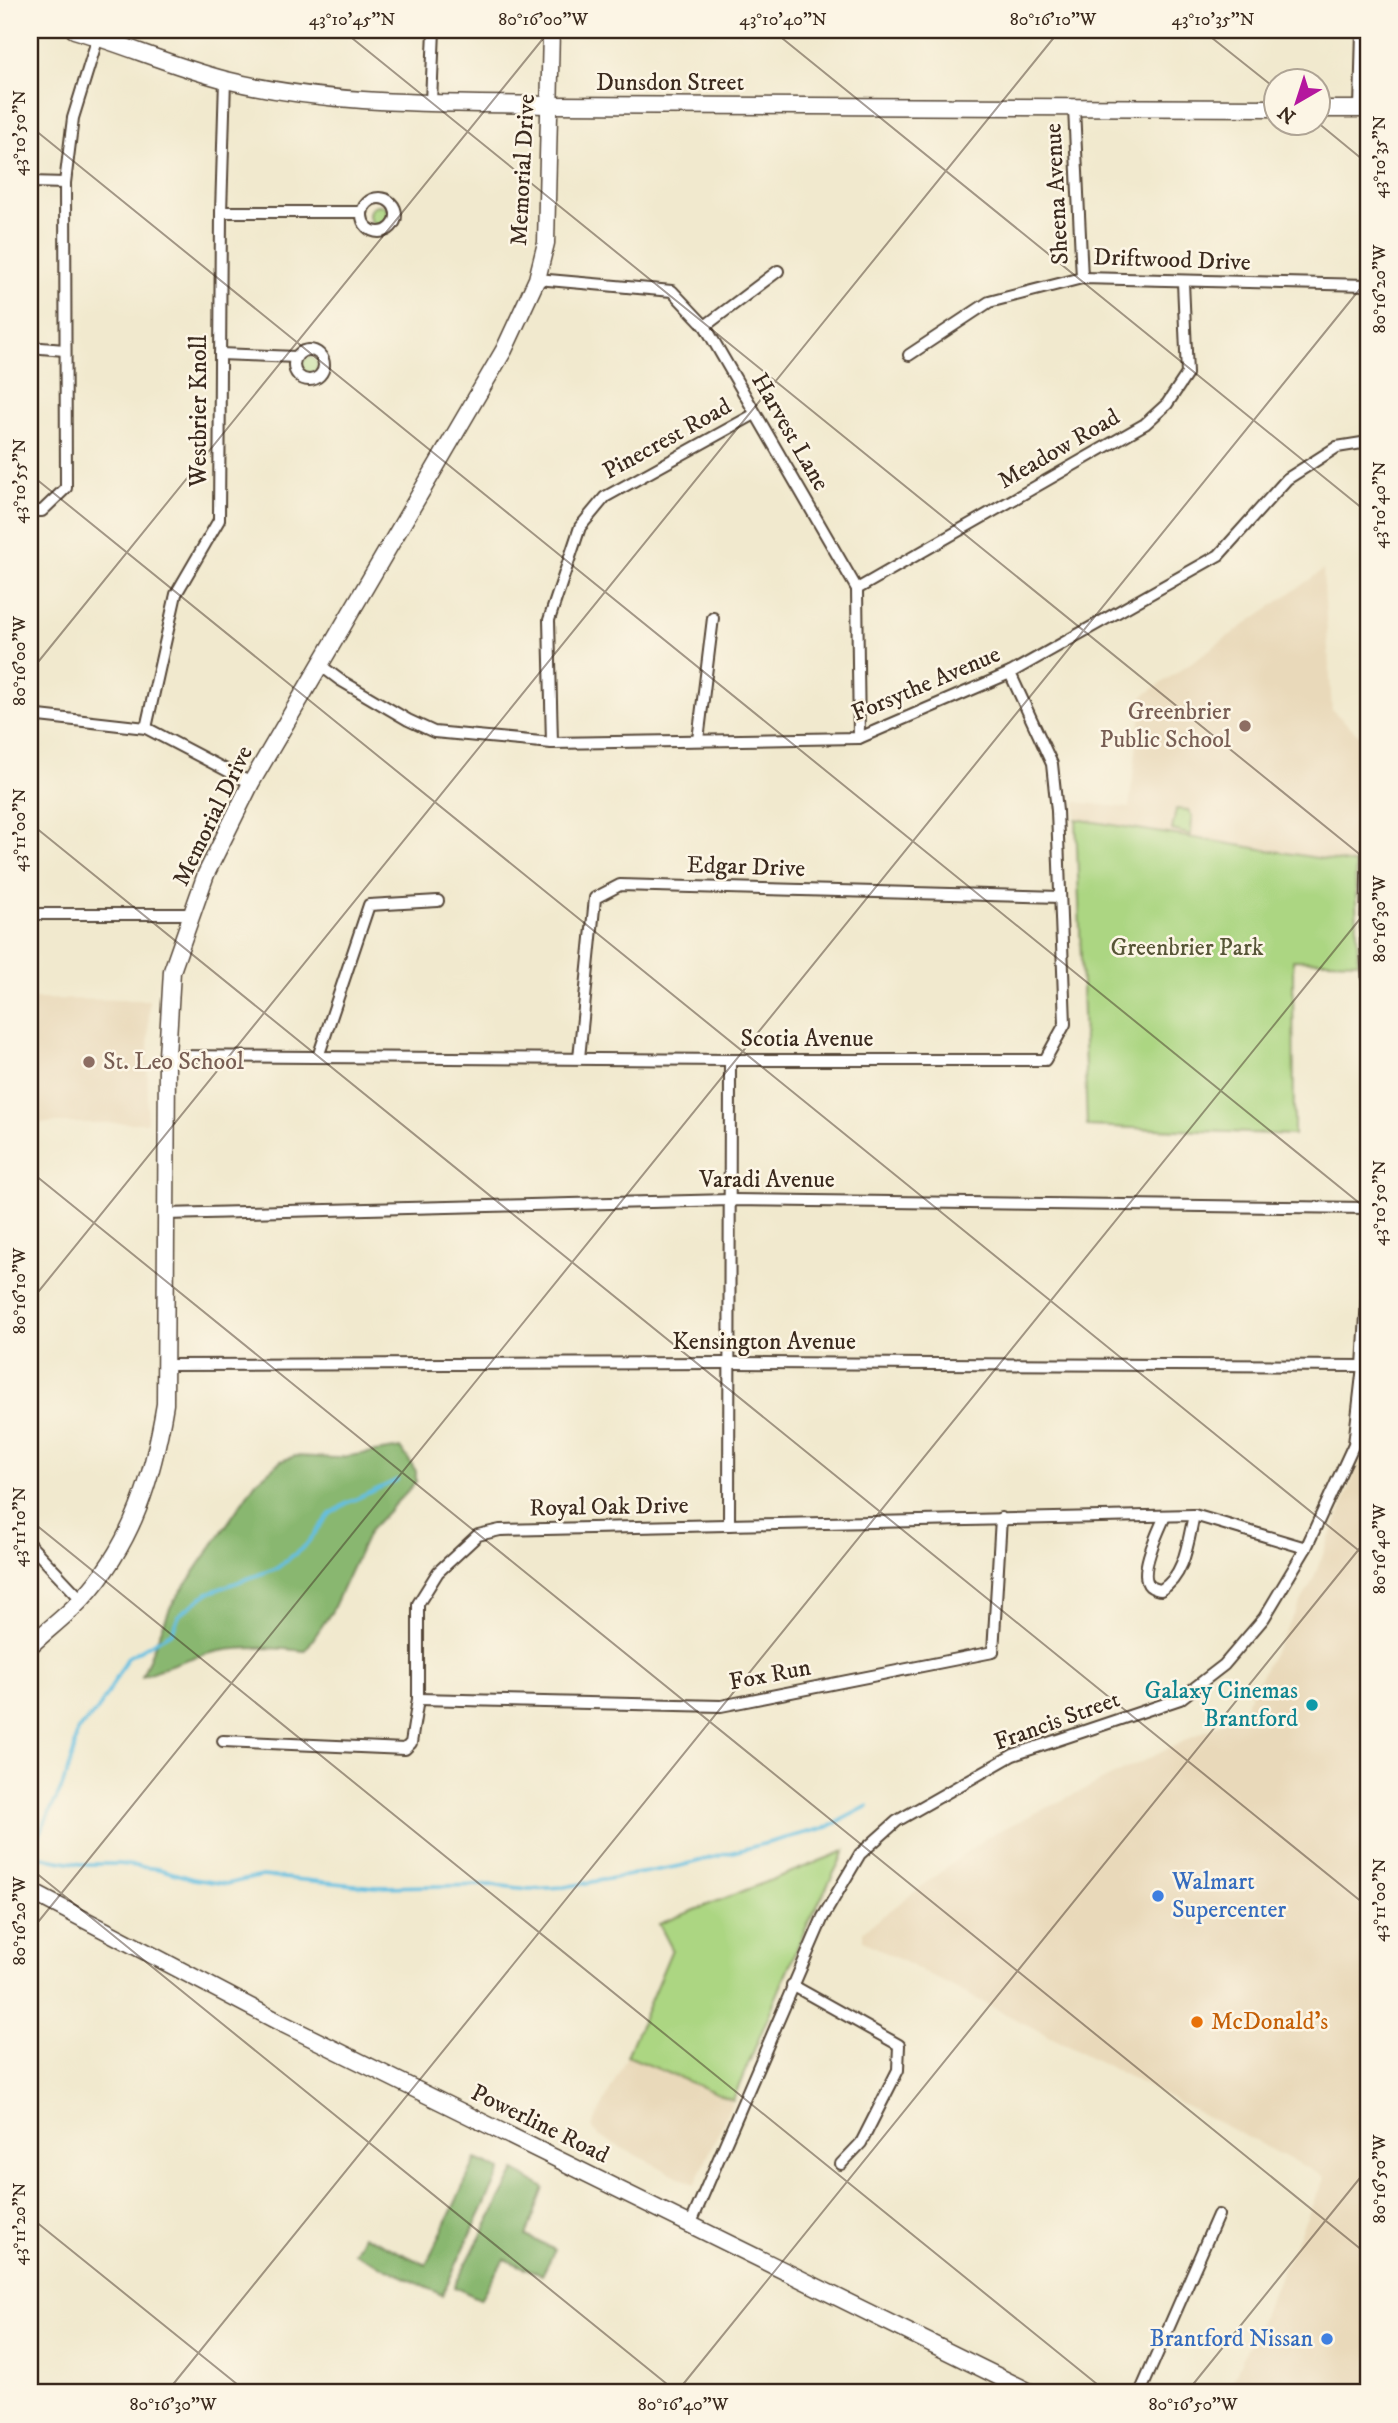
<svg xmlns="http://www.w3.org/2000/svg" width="1398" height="2423" font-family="'IM FELL DW Pica',serif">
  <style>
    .built { fill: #e9d9ba }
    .green { fill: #acd682; stroke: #748050; stroke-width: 2 }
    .forest { fill: #89b770; stroke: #627047; stroke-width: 2 }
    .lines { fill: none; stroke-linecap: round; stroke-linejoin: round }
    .stream { stroke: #63bfe1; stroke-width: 3.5 }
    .street-casing { stroke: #564738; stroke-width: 14 }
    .secondary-casing { stroke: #564738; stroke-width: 19 }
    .street { stroke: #fff; stroke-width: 10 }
    .secondary { stroke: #fff; stroke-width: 16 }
    .ticks { fill: none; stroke: #3b2a1e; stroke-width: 2; stroke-opacity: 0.45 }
    .education-dot { fill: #8d6e63; stroke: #fcf5e5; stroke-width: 2.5 }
    .culture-dot { fill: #0f9aa8; stroke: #fcf5e5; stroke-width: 2.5 }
    .shop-dot { fill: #3f7fe0; stroke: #fcf5e5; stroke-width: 2.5 }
    .food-dot { fill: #e8710a; stroke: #fcf5e5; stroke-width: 2.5 }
    .labels { text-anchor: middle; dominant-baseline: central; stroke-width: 5; stroke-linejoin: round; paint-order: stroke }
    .street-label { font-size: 24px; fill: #3b2a1e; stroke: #fcf5e5 }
    .education-label { font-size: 24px; fill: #785e54; stroke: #fcf5e5; text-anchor: end }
    .park-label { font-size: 24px; fill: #575537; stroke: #fcf5e5 }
    .culture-label { font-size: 24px; fill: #0d838f; stroke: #fcf5e5; text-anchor: end }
    .shop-label { font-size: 24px; fill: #366cbe; stroke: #fcf5e5; text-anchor: start }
    .food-label { font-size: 24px; fill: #c56008; stroke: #fcf5e5; text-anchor: start }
    .neatline { fill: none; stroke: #3b2a1e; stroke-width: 2.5 }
    .ticks-label { font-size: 18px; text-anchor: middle; fill: #3b2a1e }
  </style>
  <rect width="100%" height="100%" fill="#fcf5e5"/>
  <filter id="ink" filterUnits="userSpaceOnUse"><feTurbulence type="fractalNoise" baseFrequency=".0143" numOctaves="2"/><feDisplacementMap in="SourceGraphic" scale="14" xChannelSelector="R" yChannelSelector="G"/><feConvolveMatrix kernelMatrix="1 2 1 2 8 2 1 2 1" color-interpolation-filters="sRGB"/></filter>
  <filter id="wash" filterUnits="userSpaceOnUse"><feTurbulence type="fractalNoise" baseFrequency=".00686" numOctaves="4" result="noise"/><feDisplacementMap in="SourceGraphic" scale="28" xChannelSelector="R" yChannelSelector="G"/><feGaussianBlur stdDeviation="1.57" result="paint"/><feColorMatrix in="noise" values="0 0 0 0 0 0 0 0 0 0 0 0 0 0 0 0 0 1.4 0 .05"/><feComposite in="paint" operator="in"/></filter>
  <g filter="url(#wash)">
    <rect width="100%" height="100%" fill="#f1e9ce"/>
    <g class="built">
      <path d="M1323 570 1332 710 1368 743V769L1354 803 1355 864 1076 819V802L1129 808 1143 696Z"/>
      <path d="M30 999 149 1000 147 1123H30Z"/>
      <path d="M1366 1445H1368V2393H1227L1325 2177 863 1941V1931L988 1836 1240 1714 1312 1582Z"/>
      <path d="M627 2056 733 2100 695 2185 600 2137 592 2127Z"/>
    </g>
    <g class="green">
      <circle cx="379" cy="215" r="10"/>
      <circle cx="310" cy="365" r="8"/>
      <path d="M1176 809 1188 810 1192 816 1191 835 1172 830Z"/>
      <path d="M1076 819 1355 864 1358 962 1293 960 1294 1135 1087 1126Z"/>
      <path d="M845 1851 802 1936 733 2100 627 2056 672 1949 659 1924Z"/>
    </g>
    <g class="forest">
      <path d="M401 1448 416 1471V1482L369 1531 332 1611 305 1651C237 1643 206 1650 142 1676L171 1606 256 1482 281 1461 295 1456 335 1458Z"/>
      <path d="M476 2159 501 2170 442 2295 354 2253 363 2235 426 2265Z"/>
      <path d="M515 2171 544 2188 526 2236 555 2250 542 2275 504 2259 480 2299 454 2287Z"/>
    </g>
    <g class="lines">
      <g class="stream">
        <path d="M30 1853 62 1787 74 1751 77 1731 98 1710 128 1657 172 1632 180 1614 208 1593 277 1568 305 1546 330 1514 347 1503 397 1480"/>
        <path d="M30 1855 81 1864H119L159 1869 193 1879 226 1884 262 1876 376 1887 493 1885 529 1889 564 1887 680 1866 828 1827 868 1806"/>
      </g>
    </g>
  </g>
  <g filter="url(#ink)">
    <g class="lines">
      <defs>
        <g id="street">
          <path d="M431 102 434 30"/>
          <path d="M1074 108 1082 278"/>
          <path d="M1360 109 1362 30"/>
          <path d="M30 182 65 183"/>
          <circle cx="379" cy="215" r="17"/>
          <path d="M221 212H362"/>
          <path d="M537 279 672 291 705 326 857 589 859 738"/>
          <path d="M705 326 778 271"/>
          <path d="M30 347 64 350"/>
          <circle cx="309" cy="365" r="15"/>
          <path d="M220 354 296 357"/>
          <path d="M909 355 989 302 1082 278 1368 285"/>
          <path d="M30 511H42L66 488 65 183 73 118 98 37"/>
          <path d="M857 589 1145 424 1167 404 1187 374 1183 282"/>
          <path d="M320 665 340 680 408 720 434 732 552 743 859 738 1010 673 1219 555 1287 479 1337 447 1368 442"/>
          <path d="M30 715 146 728 251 783"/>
          <path d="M146 728 176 594 219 520 221 212 225 80"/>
          <path d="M698 740 713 618"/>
          <path d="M552 743 549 620 580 527 605 497 755 414"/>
          <path d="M1368 811 1366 943 1368 987"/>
          <path d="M30 914H191"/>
          <path d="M167 1056 730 1060H1045L1065 1024 1057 811 1052 764 1010 673"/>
          <path d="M318 1057 369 905 438 901"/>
          <path d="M579 1058 595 898 620 885 1060 897"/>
          <path d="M166 1214 731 1200 1368 1208"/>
          <path d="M165 1365 731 1363 1363 1366"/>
          <path d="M1165 1516C1159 1530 1137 1574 1150 1586 1152 1588 1159 1590 1161 1590 1185 1576 1188 1541 1194 1515"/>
          <path d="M729 1525 730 1060"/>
          <path d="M30 1545 81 1599"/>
          <path d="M418 1699 721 1706 993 1652 1001 1518"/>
          <path d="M223 1741 405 1749 411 1743 418 1699V1604L438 1572 478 1535 500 1530 1194 1515 1306 1548"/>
          <path d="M792 1985 899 2045 898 2070 861 2143 841 2164"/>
          <path d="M691 2223 823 1917 860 1854 897 1821 1013 1755 1180 1699 1224 1665 1264 1618 1306 1548 1354 1444 1363 1366 1368 1281"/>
          <path d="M1140 2393 1218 2215"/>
        </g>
        <g id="secondary">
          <path d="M74 30C125 45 175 67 226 80 331 106 442 103 550 105L1276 108"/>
          <path d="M1318 109H1368"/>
          <path d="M30 1646C47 1630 66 1616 82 1599 133 1544 153 1477 165 1404L167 1056 172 971 206 874 251 783 504 350 537 279 546 243 551 30"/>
          <path d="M30 1891 281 2023 1032 2393"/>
        </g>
      </defs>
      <use href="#street" class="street-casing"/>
      <use href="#secondary" class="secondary-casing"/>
      <use href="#street" class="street"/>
      <use href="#secondary" class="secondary"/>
    </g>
  </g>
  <path class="ticks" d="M342 30 1368 861M772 30 1368 513M1202 30 1276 89M30 42 40 30M1317 122 1368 164M30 126 1368 1210M30 474 1368 1558M30 672 550 30M30 823 1368 1907M30 1171 1368 2255M30 1302 1060 30M30 1520 1108 2393M30 1868 678 2393M30 1932 1368 279M30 2217 248 2393M166 2393 1368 909M676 2393 1368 1538M1186 2393 1368 2168"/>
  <g class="education-dot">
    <circle cx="1245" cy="726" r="7"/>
    <circle cx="89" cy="1062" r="7"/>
  </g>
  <circle class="culture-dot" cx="1312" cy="1705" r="7"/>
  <g class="shop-dot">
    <circle cx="1158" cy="1896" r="7"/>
    <circle cx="1327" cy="2339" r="7"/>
  </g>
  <circle class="food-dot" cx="1197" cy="2022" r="7"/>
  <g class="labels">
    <g class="street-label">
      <text x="670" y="83">Dunsdon Street</text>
      <text transform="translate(523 170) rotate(-87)">Memorial Drive</text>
      <text transform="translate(1057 194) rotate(-93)">Sheena Avenue</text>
      <text transform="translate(1172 260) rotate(2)">Driftwood Drive</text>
      <text transform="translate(199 411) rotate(-90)">Westbrier Knoll</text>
      <text transform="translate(790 432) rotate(60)">Harvest Lane</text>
      <text transform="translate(667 439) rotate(-29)">Pinecrest Road</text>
      <text transform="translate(1059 449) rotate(-30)">Meadow Road</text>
      <text transform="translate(926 684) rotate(-23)">Forsythe Avenue</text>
      <text transform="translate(213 816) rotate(-64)">Memorial Drive</text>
      <text transform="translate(746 867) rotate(2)">Edgar Drive</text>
      <text x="807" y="1039">Scotia Avenue</text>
      <text x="767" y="1180">Varadi Avenue</text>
      <text x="764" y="1342">Kensington Avenue</text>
      <text transform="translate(609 1507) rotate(-1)">Royal Oak Drive</text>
      <text transform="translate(770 1675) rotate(-11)">Fox Run</text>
      <text transform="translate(1057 1721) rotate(-20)">Francis Street</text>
      <text transform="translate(540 2124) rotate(26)">Powerline Road</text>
    </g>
    <g class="education-label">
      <text x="1231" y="712">Greenbrier<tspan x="1231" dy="28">Public School</tspan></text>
      <text x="103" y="1062" text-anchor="start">St. Leo School</text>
    </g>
    <g class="park-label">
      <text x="1187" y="948">Greenbrier Park</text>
    </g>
    <g class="culture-label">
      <text x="1298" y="1691">Galaxy Cinemas<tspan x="1298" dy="28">Brantford</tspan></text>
    </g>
    <g class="shop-label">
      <text x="1172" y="1882">Walmart<tspan x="1172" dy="28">Supercenter</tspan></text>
      <text x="1313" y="2339" text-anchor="end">Brantford Nissan</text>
    </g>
    <g class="food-label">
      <text x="1211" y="2022">McDonald's</text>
    </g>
  </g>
  <rect width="1398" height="2423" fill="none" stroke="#fcf5e5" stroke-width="77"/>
  <g transform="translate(1297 102) rotate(219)"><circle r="33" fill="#fcf5e5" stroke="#afa495" stroke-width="2"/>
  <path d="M0-5L12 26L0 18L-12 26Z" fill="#b5179e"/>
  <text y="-10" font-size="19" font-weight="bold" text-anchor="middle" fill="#3b2a1e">N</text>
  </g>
  <rect x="38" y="38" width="1322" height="2346" class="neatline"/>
  <g class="ticks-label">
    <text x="352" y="25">43°10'45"N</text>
    <text x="543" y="25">80°16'00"W</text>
    <text x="783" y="25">43°10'40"N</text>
    <text x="1053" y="25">80°16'10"W</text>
    <text x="1213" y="25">43°10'35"N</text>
    <text transform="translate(19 133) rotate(-90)" y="6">43°10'50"N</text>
    <text transform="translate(1379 157) rotate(-90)" y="6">43°10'35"N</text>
    <text transform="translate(1379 289) rotate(-90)" y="6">80°16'20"W</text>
    <text transform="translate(19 481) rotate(-90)" y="6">43°10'55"N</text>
    <text transform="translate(1379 505) rotate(-90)" y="6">43°10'40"N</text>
    <text transform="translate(19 661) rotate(-90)" y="6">80°16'00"W</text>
    <text transform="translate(19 830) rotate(-90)" y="6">43°11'00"N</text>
    <text transform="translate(1379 919) rotate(-90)" y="6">80°16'30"W</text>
    <text transform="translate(1379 1203) rotate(-90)" y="6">43°10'50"N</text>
    <text transform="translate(19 1291) rotate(-90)" y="6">80°16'10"W</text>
    <text transform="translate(19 1527) rotate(-90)" y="6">43°11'10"N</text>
    <text transform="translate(1379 1549) rotate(-90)" y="6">80°16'40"W</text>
    <text transform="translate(1379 1900) rotate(-90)" y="6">43°11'00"N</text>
    <text transform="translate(19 1921) rotate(-90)" y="6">80°16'20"W</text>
    <text transform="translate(1379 2179) rotate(-90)" y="6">80°16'50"W</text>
    <text transform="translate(19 2224) rotate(-90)" y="6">43°11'20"N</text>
    <text x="173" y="2410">80°16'30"W</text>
    <text x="683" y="2410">80°16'40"W</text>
    <text x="1193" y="2410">80°16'50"W</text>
  </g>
</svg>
